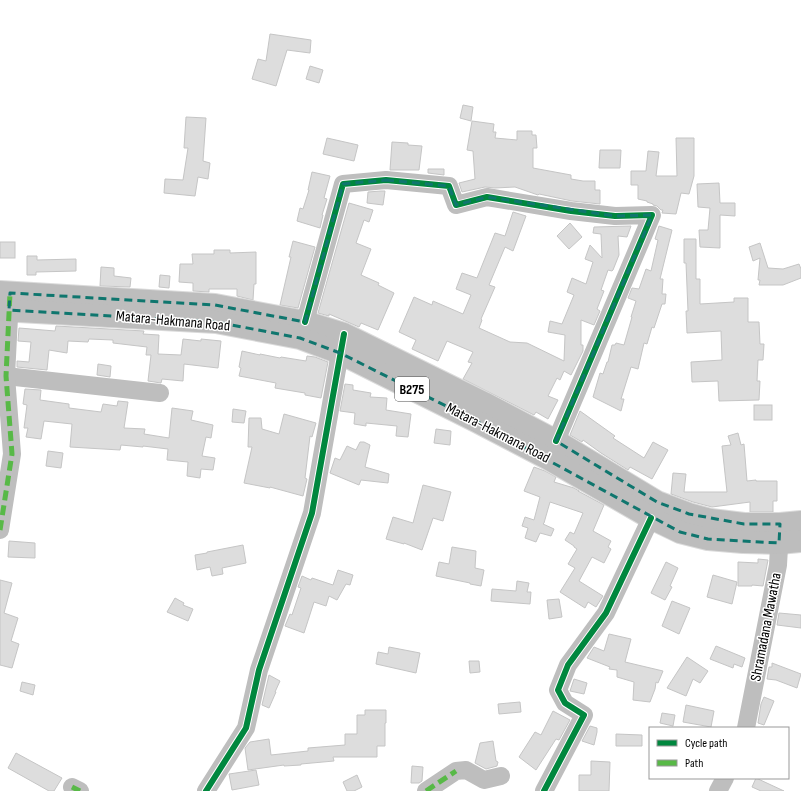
<svg xmlns="http://www.w3.org/2000/svg" width="801" height="791" font-family="'Sofia Sans Condensed',sans-serif">
  <style>
    .building { fill: #ddd; stroke: #c5c5c5 }
    .lines { fill: none; stroke-linecap: round; stroke-linejoin: round }
    .major-casing { stroke: #dbdbdb; stroke-width: 24 }
    .minor { stroke: #bebebe; stroke-width: 18 }
    .major { stroke: #bdbdbd; stroke-width: 22 }
    .quiet { stroke: #58b947; stroke-width: 5; stroke-dasharray: 10 5; stroke-linecap: butt }
    .cycleway-casing { stroke: #fff; stroke-width: 8 }
    .cycleway { stroke: #00873e; stroke-width: 6 }
    .marked { fill: none; stroke: #0f766e; stroke-width: 3; stroke-dasharray: 8 5; stroke-linejoin: round }
    .labels { text-anchor: middle; dominant-baseline: central; stroke-width: 3; stroke-linejoin: round; paint-order: stroke }
    .shield { fill: #fff; stroke: #4c4c4c; stroke-width: 1 }
    .shield-label { font-size: 14px; font-weight: bold; fill: #000 }
    .street-label { font-size: 15px; fill: #000; stroke: #fff }
  </style>
  <rect width="100%" height="100%" fill="#fff"/>
  <g class="building">
    <path d="M270 34 311 40 310 53 287 50 276 86 252 79 258 59 266 61Z"/>
    <path d="M310 66 323 70 319 83 306 79Z"/>
    <path d="M463 105 473 107 471 121 460 118Z"/>
    <path d="M186 117 206 118 203 161 210 163 208 179 198 177 195 196 164 193 165 179 183 180 188 148H184Z"/>
    <path d="M472 121 494 124 493 132H496L495 138 517 140V131H532V135H536L537 148H533V168L571 175V179L583 181H595V190H600V204L572 201 539 194 538 195 515 187 495 188 485 187 462 192 459 183 475 179 473 151 467 150Z"/>
    <path d="M327 138 358 145 354 161 323 154Z"/>
    <path d="M676 138H694V176L689 194 681 193 676 214 662 213 663 210H661L657 206 653 205V204L647 202V201L638 199V185H631V171H646L648 151 659 152 656 176H677Z"/>
    <path d="M392 142 408 143V145L422 146 419 170H390Z"/>
    <path d="M600 150H621L620 168H599Z"/>
    <path d="M428 169H444V175L428 173Z"/>
    <path d="M312 172 330 176 324 198 327 199 322 215H323L320 228 297 221 300 208 303 209 309 190H308Z"/>
    <path d="M719 183 720 203H735V216L720 215V248L700 247 699 230H708L710 208 698 207 697 184Z"/>
    <path d="M381 191H385L383 205 367 203 368 192Z"/>
    <path d="M349 203 373 210 369 222 364 220 356 243 371 249 361 275 379 283 378 285 394 293 378 330 361 323 359 327 329 314V316L318 313Z"/>
    <path d="M513 212 526 216 513 251 505 247 489 285 495 287 481 319 482 320 479 328 510 342 527 343 564 361 565 335 548 332 550 321 562 324 574 295 567 292 572 278 586 284 593 262 585 259 590 245 602 258 601 234 593 233 594 227 631 226 627 237 618 236 619 255 613 270 612 271 608 270 601 290 604 291 597 309 600 311 594 325 581 320V345H583V351L571 375 564 371 560 380 557 378 548 396 558 400 548 419 536 412 534 415 463 379 472 363 468 362 473 352 447 341 438 361 412 349 416 340 399 332 414 297 432 305 433 301 463 314 471 295 456 289 462 273 477 278 495 233 505 236Z"/>
    <path d="M570 223 582 237 569 249 557 236Z"/>
    <path d="M659 226 672 230 660 279H663L662 294H666L665 304H662L654 328 652 327 647 344 644 343 638 369 631 367 621 399H624L621 411 593 397 600 373 603 374 607 362H608L612 345H615L616 343 624 345 632 317H631L636 301 628 298 632 288 639 289 646 269 651 271 658 240 655 239Z"/>
    <path d="M684 239H696V279H700V304L734 302V298H748V322H759L760 344H764L763 360H758L757 381H760L759 400 719 401 718 381 692 382 691 362 722 360 721 331 687 333 686 311H688L686 263H684Z"/>
    <path d="M293 241 315 247 298 308 280 305 291 257H289Z"/>
    <rect x="0" y="242" width="15" height="16"/>
    <path d="M760 243 768 268 783 269 799 264 801 269V278L783 285H759L760 280H758L760 258 753 261 749 247Z"/>
    <path d="M214 250H230V253L256 252V284H254L253 300 237 296V289H209V292L193 291V283L179 282 180 264H193L192 254H214Z"/>
    <path d="M27 256H37V260L76 259V271L36 272V275H27Z"/>
    <path d="M101 267 114 268V276L131 278 130 287 100 286Z"/>
    <path d="M160 275 170 276 169 288 159 287Z"/>
    <path d="M56 326 144 331 143 334 159 335 158 354 181 355 183 339 201 341V339L221 341 218 368 184 364 183 381 162 379 161 383 148 381 151 355H146L147 347 113 343V340L89 339 88 342 68 341 67 353 49 350 47 370 17 367V361L29 362 31 342 18 341 19 328 55 331Z"/>
    <path d="M242 351 260 355V354L280 358 281 357 306 361 307 356 315 357 328 362 321 398 305 395V393L275 388 276 383 239 376 241 368 239 367Z"/>
    <path d="M98 364 111 366 110 377 97 375Z"/>
    <path d="M345 384 353 385V390L371 393 370 397 387 398 386 410 411 414 408 437 396 436 397 426 366 423V426L354 424 355 413 340 411Z"/>
    <path d="M25 389 41 390 40 400 69 404V408L101 412 103 404 117 406 118 401 128 402 124 428 145 429 144 434 169 438 172 408 193 411 191 420 213 425 211 438 206 437 202 456 215 458 213 470 201 469 200 478 187 476 188 462 167 460 168 449 143 446V447L121 445 120 450 70 447 72 424 44 421 41 439 26 437 28 428H24L27 405 23 404Z"/>
    <rect x="754" y="405" width="18" height="15"/>
    <path d="M233 409 246 411 244 423 232 422Z"/>
    <path d="M580 411 615 436 613 438 644 458 653 442 668 450 652 479 630 467 628 470 601 453 583 440 582 442 570 435Z"/>
    <path d="M284 414 316 423 312 437 310 436 305 478 307 479 303 496 270 487V488L244 483 252 447H248L249 418H261L262 429 279 434Z"/>
    <path d="M436 429 451 431 450 445 434 443Z"/>
    <path d="M738 433 741 445 744 444 747 481 756 480V481H777V501H773V512H750V502L712 507 693 502 671 494 673 473 686 474 684 492H727L722 446 731 445 728 436Z"/>
    <path d="M360 442H364L370 445 365 467 389 474 388 483 361 480 359 485 330 473 335 458 340 460 347 446 356 450Z"/>
    <path d="M48 451 63 453 61 468 46 466Z"/>
    <path d="M534 467 545 471 556 477 554 482 574 488 579 491H578L604 505 593 531 611 541 608 547 611 549 604 563 592 557 579 581 603 596 596 607 588 602 585 608 560 592 575 568 568 564 577 549 574 547V546L565 540 570 532 574 534 583 513 550 502 544 523 543 524 554 529 551 536 540 533 536 542 525 538 528 528 522 526 525 517 534 520 540 497 524 491Z"/>
    <path d="M423 485 451 492 443 521 433 518 422 550 404 543V544L386 539 393 517 413 523Z"/>
    <path d="M9 541 35 543V558L8 557Z"/>
    <path d="M243 545 246 563 222 568 223 574 212 576 210 567 197 570 195 555 207 553V552Z"/>
    <path d="M452 547 476 551 475 568 484 570 481 586 470 584V583L436 576 439 562 449 564Z"/>
    <path d="M758 559 768 560 763 586 752 585V586H738V562L758 563Z"/>
    <path d="M666 562 678 568 670 586 672 587 665 600 651 593Z"/>
    <path d="M338 570 353 575 350 585 346 584 337 600 329 596 326 606 314 602 304 633 285 626 290 614 292 615 301 588 298 587 302 576 311 580 312 578 333 585Z"/>
    <path d="M713 575 737 582 732 604 707 597Z"/>
    <path d="M0 580 12 583 4 613 18 618 11 641 19 644 12 668 0 665Z"/>
    <path d="M517 581 529 583 527 592H531L530 604 491 601 492 589 516 591Z"/>
    <path d="M175 598 184 603 183 605 193 609 188 621 167 612Z"/>
    <path d="M559 599 562 617 549 619 547 600Z"/>
    <path d="M672 601 690 608 679 634 662 626Z"/>
    <path d="M779 613 801 615V628L777 625Z"/>
    <path d="M609 634 631 639 625 662 663 671 658 683 656 682 655 689 650 702 633 700 634 682 617 677V670L609 669 610 667 587 658 594 647 604 651Z"/>
    <path d="M716 646 745 658 742 667 734 664 733 668 710 659Z"/>
    <path d="M389 647 420 653 416 673 376 664 378 652 388 654Z"/>
    <path d="M687 657 708 671 700 683 693 679 686 696 667 688Z"/>
    <path d="M469 661H479L480 672 470 673Z"/>
    <path d="M772 663 801 674 797 688 776 680 767 679 769 667H772Z"/>
    <path d="M269 675 280 681 275 692H276L269 708 262 705Z"/>
    <path d="M574 679 587 683 584 694 570 691Z"/>
    <path d="M22 682 35 685 33 695 20 691Z"/>
    <path d="M764 697 774 701 764 725 758 723 761 704Z"/>
    <path d="M520 702 521 712 499 714 498 704Z"/>
    <path d="M686 705 714 711 711 727 683 722Z"/>
    <path d="M365 710H386V723H385V746H377V757H333L334 761 301 764V765L284 766V765L248 770 245 748 250 742 269 739 271 755 308 751V748L345 745V734H357V715H365Z"/>
    <path d="M553 711 570 720 559 740 556 739 536 770 519 757 535 732 541 735Z"/>
    <path d="M662 713 675 715 673 726 660 723Z"/>
    <path d="M590 726 597 728V732L594 745 582 741Z"/>
    <path d="M616 734 642 735V746H616Z"/>
    <path d="M493 741 496 761 498 762 497 766 486 769 475 763 480 743Z"/>
    <path d="M16 753 62 778 54 791H49L8 768Z"/>
    <path d="M591 761 610 762 609 791H579V775H591Z"/>
    <path d="M412 766 423 767 422 781 419 783H411Z"/>
    <path d="M256 770 259 785 232 790 229 774Z"/>
    <path d="M357 775 362 787 354 791H347L343 782Z"/>
    <path d="M756 778 784 791H761L752 787Z"/>
  </g>
  <g class="lines">
    <defs>
      <g id="major">
        <path d="M0 292 215 305 305 322 344 334 484 403 556 441 657 502 689 514 711 520 744 524H780L801 522"/>
        <path d="M0 310 216 322 300 338 340 353 476 421 547 458 651 518 680 532 708 539 743 542 779 543 801 541"/>
      </g>
    </defs>
    <use href="#major" class="major-casing"/>
    <g class="minor">
      <path d="M305 322 343 184 386 180 449 186 456 205 487 197 571 211 615 216 652 215 556 441"/>
      <path d="M6 376 160 393"/>
      <path d="M0 530 12 454 6 376 10 298"/>
      <path d="M746 728 778 565 780 529"/>
      <path d="M72 787 80 791"/>
      <path d="M206 791 246 728 259 670 312 513 342 341"/>
      <path d="M426 791 456 771 466 770 484 780 501 776"/>
      <path d="M544 791 584 715 565 703 558 690 568 665 606 613 651 518"/>
      <path d="M718 791 725 778"/>
    </g>
    <use href="#major" class="major"/>
    <g class="quiet">
      <path d="M0 530 12 454 6 376 10 293"/>
      <path d="M72 787 80 791"/>
      <path d="M426 791 456 771"/>
    </g>
    <defs>
      <g id="cycleway">
        <path d="M305 322 343 184 386 180 449 186 456 205 487 197 571 211 615 216 652 215 556 441"/>
        <path d="M206 791 246 728 259 670 312 513 344 334"/>
        <path d="M544 791 584 715 565 703 558 690 568 665 606 613 651 518"/>
      </g>
    </defs>
    <use href="#cycleway" class="cycleway-casing"/>
    <use href="#cycleway" class="cycleway"/>
  </g>
  <path class="marked" d="M386 180 449 186 456 205 487 197 615 216 652 215 556 441 657 502 689 514 744 524H780L779 543 708 539 680 532 476 421 340 353 300 338 216 322 9 310 10 293 215 305 305 322 343 184Z"/>
  <g class="labels">
    <rect class="shield" x="395" y="377" width="34" height="24" rx="3"/>
    <g class="shield-label">
      <text x="412" y="389">B275</text>
    </g>
    <g class="street-label">
      <text transform="translate(173 321) rotate(5)">Matara-Hakmana Road</text>
      <text transform="translate(498 433) rotate(27)">Matara-Hakmana Road</text>
      <text transform="translate(766 627) rotate(-79)">Shramadana Mawatha</text>
    </g>
  </g>
  <rect x="649" y="727" width="140" height="52" fill="#ffffff" stroke="#999999"/>
  <rect x="657" y="740" width="20" height="6" fill="#00873e" stroke="#999999"/>
  <text x="685" y="747" font-size="12" fill="#000000">Cycle path</text>
  <rect x="657" y="760" width="20" height="6" fill="#58b947" stroke="#999999"/>
  <text x="685" y="767" font-size="12" fill="#000000">Path</text>
</svg>
